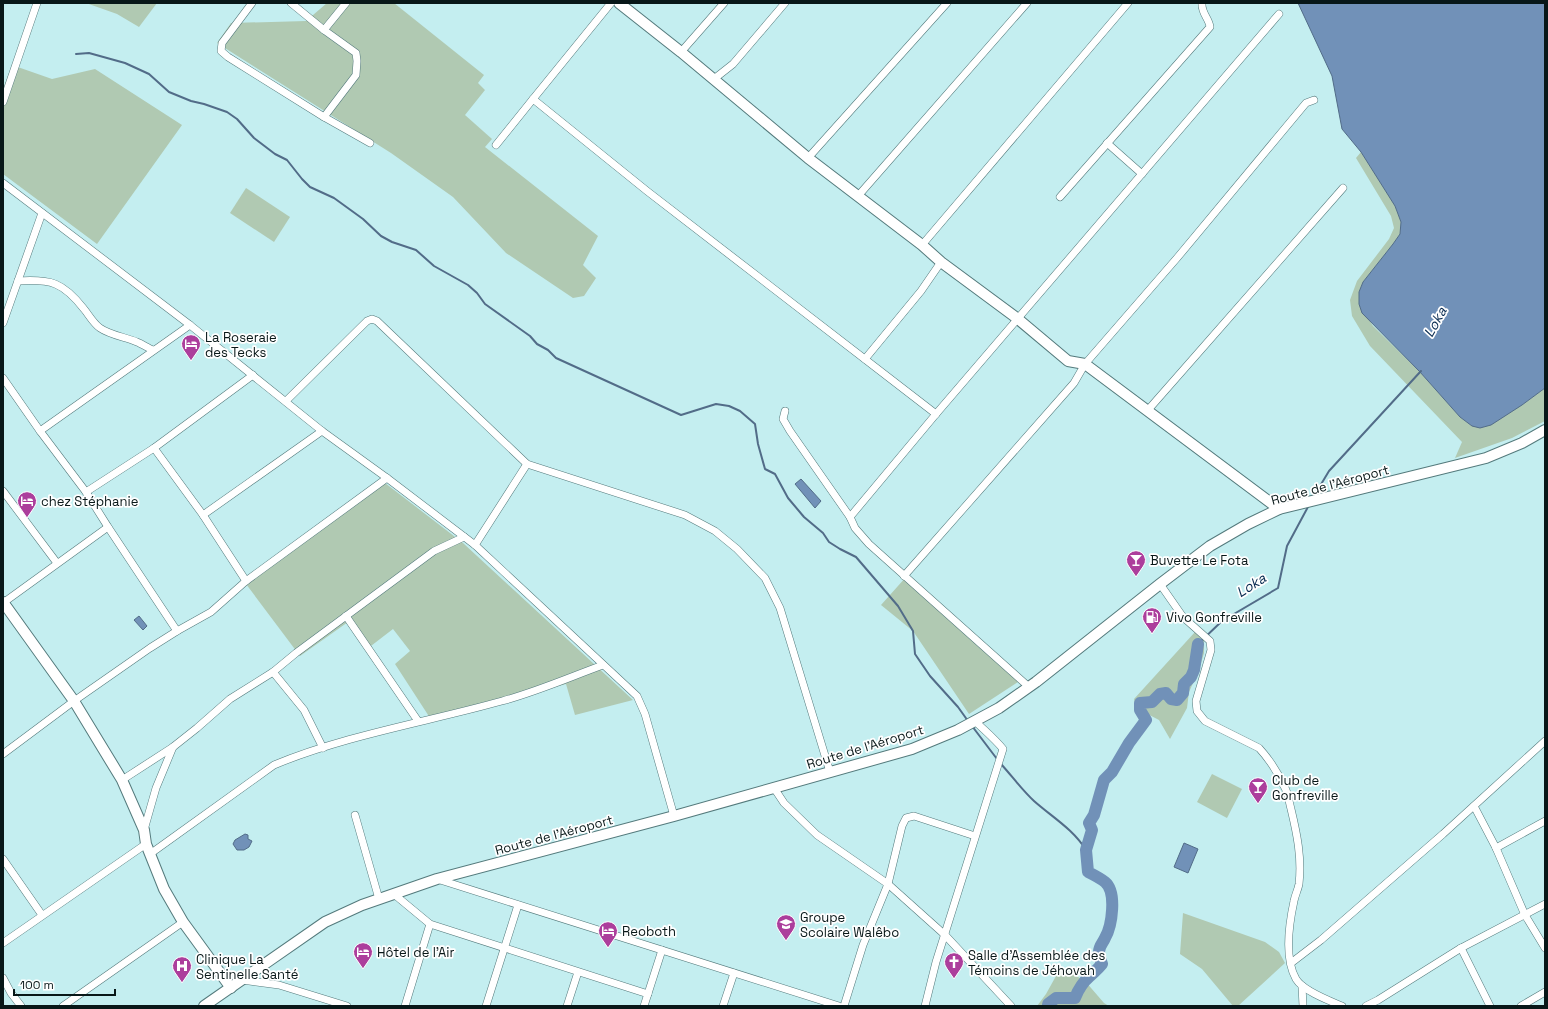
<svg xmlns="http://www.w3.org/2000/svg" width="1548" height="1009" font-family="'Space Grotesk',sans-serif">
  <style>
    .green { fill: #b0c9b2 }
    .water { fill: #7191b8; stroke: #526c88 }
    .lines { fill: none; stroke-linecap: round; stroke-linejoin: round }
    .stream { stroke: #526c88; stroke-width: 2 }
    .river { stroke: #7191b8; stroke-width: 12 }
    .street-casing { stroke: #547a7c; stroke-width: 8 }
    .secondary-casing { stroke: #547a7c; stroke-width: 12 }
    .street { stroke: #fff; stroke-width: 7 }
    .secondary { stroke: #fff; stroke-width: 10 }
    .labels { text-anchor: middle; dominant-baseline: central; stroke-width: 3.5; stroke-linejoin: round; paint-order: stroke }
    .poi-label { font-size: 13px; fill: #081718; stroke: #fff; text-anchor: start }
    .street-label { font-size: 13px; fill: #081718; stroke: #fff }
    .water-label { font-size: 14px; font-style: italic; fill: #06294f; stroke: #fff }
  </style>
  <rect width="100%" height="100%" fill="#c4eef0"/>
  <g class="green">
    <path d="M86 3H157L139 27 117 14Z"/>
    <path d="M327 3H394L484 75 478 83 485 90 465 115 492 139 485 147 598 236 583 265 596 278 584 296 573 298 506 253 453 197 391 153 217 43 231 23 306 21Z"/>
    <path d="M12 65 52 79 95 69 182 125 97 244 3 174V89Z"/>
    <path d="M1361 152 1395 206 1401 222 1400 234 1393 244 1363 282 1359 292V304L1373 326 1420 372 1460 417 1472 426 1522 405 1545 388V421L1512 438 1455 458 1462 442 1370 346 1352 316 1350 300 1357 281 1389 239 1394 228 1391 216 1356 158Z"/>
    <path d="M246 188 290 217 274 242 230 213Z"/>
    <path d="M385 483 463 543 633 700 575 715 566 684 432 721 395 664 410 651 393 629 367 649 348 622 300 656 246 584Z"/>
    <path d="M906 577 1021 680 969 714 913 631 881 605Z"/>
    <path d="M1195 632 1204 639V653L1199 670 1189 692 1187 708 1170 739 1159 720 1136 708 1134 699Z"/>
    <path d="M1212 774 1242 789 1227 818 1197 802Z"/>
    <path d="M1183 913 1265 942 1279 952 1285 963 1238 1006H1233L1202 969 1180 954Z"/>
    <path d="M1061 967 1085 981 1104 1003 1109 1006H1037L1046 994Z"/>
  </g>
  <g class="water">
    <path d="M1298 3H1545V388L1522 405 1491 425 1480 428 1472 426 1460 417 1420 372 1362 313 1359 304V292L1363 282 1393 244 1400 234 1401 222 1395 206 1361 152 1342 129 1332 76Z"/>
    <path d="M801 479 821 501 815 508 795 484Z"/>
    <path d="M139 616 147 626 143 630 134 620Z"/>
    <path d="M245 834 248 835V839L252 841 249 847 244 850H237L233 844 235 840Z"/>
    <path d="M1184 843 1198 849 1188 873 1174 867Z"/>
  </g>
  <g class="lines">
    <g class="stream">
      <path d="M76 54 89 53 125 63 149 74 169 92 191 101 204 104 227 112 237 119 254 138 275 154 287 160 302 179 310 187 334 198 363 219 381 236 392 242 416 250 434 266 468 285 477 293 485 304 530 336 537 344 548 350 556 358 681 415 716 404 729 406 740 411 755 424 758 444 765 469 775 474 788 498 804 517 823 533 829 542 840 549 856 557 898 606 913 631 915 654 930 676 958 707 968 721"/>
      <path d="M1314 496 1329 471 1421 371"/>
      <path d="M1198 644 1222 621 1278 588 1287 546 1309 505"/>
      <path d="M972 726 997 759"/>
      <path d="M1001 764C1012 776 1022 790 1034 801 1052 817 1073 829 1086 850"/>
    </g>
    <path class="river" d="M1048 1006V1004L1056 998H1075C1078 990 1083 982 1090 976 1094 972 1098 969 1102 964 1101 961 1099 956 1099 952 1099 946 1103 943 1105 938 1112 926 1117 892 1105 882 1100 878 1094 875 1088 872L1086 850 1092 830 1089 823 1094 815 1104 780 1112 772 1129 743 1146 720 1140 710V703L1152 702 1160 694 1166 693 1171 699 1177 700 1183 693 1184 684 1191 677 1194 670 1198 644"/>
    <defs>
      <g id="street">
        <path d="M252 3 222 43 221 51 228 57 324 117 370 143"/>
        <path d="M291 3 324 30 356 53 357 61 356 75 324 117"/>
        <path d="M324 30 346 3"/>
        <path d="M681 52 724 3"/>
        <path d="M714 79 733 64 785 3"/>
        <path d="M533 99 611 3"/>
        <path d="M3 102 37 3"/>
        <path d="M1107 143 1142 174"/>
        <path d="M496 145 533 99 647 191 936 414"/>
        <path d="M808 158 947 3"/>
        <path d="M3 183 190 325 322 431 387 478 475 545 637 696 645 714 674 816"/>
        <path d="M858 196 1027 3"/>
        <path d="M1060 197 1210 27C1209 18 1201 13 1202 3"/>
        <path d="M922 245 1128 3"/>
        <path d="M18 281C51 279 63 282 84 309 89 315 93 323 100 328 110 335 125 337 137 342 142 344 148 348 153 350"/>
        <path d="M3 323 42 213"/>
        <path d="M865 359 921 291 941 262"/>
        <path d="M3 378 40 431 86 492 108 527 177 631"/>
        <path d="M286 401 367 321 372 319 377 321 527 464 685 515 715 531 737 549 765 578 780 608 830 772"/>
        <path d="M1148 410 1343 188"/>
        <path d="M785 411 783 419 790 431 850 517 855 528 869 544 1029 687"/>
        <path d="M40 431 190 325"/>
        <path d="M154 448 203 515 246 581"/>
        <path d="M3 491 57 563"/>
        <path d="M86 492 154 448 253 375"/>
        <path d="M203 515 322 431"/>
        <path d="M850 517 936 414 1279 14"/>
        <path d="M475 545 527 464"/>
        <path d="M904 576 1074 383 1085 364 1177 258 1306 103 1314 100"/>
        <path d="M1160 584 1183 617 1210 641 1211 650 1196 701 1197 711 1205 721 1259 748C1269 759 1278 773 1284 786 1288 792 1289 802 1291 809 1297 834 1302 858 1299 884 1298 890 1295 895 1294 901 1289 924 1284 958 1296 979 1303 991 1330 1001 1342 1006"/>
        <path d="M3 603 108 527"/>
        <path d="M346 616 418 721"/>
        <path d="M273 672 304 710 323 748"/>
        <path d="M3 754 74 701 150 648 177 631 211 612 246 581 387 478"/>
        <path d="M122 780 173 747"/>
        <path d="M774 788 784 803 817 835 888 884 945 935 1011 1006"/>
        <path d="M1474 806 1496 848 1525 915 1545 948"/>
        <path d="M355 815 379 899"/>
        <path d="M144 830 156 788 173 747 197 728 230 699 273 672 296 653 434 551 464 537"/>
        <path d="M1496 848 1545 821"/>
        <path d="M150 854 274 765C346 735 427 722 502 701 536 692 570 677 603 665"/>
        <path d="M3 859 42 915"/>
        <path d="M437 879 839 1006"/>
        <path d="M395 895 430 924 648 994"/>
        <path d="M3 943 146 844"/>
        <path d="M1461 948 1490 1006"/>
        <path d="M1291 963 1321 940 1443 834 1545 741"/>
        <path d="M3 978 11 993 21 1006"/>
        <path d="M242 980 279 985 347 1006"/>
        <path d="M1302 986 1303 1006"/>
        <path d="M63 1006 183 922"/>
        <path d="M405 1006 430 924"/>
        <path d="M486 1006 518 905"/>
        <path d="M567 1006 578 972"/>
        <path d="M644 1006 662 950"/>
        <path d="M723 1006 734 973"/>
        <path d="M844 1006 863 945 888 884 902 826 906 818 914 816 975 836"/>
        <path d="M925 1006 936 962 1003 749C995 739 984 730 975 721"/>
        <path d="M1366 1006 1378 1000 1461 948 1545 904"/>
        <path d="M1521 1006 1545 992"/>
      </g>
      <g id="secondary">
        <path d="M619 3 681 52 808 158 922 245 941 262 1018 319 1068 361 1085 364 1279 509"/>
        <path d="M3 602 74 701 122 780 144 830 146 844 164 889 183 922 231 988"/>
        <path d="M204 1006 325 922 362 905 437 879 674 816 912 749 958 730 999 708 1036 682 1160 584 1210 546 1248 524 1279 509 1486 458 1522 443 1545 430"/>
      </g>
    </defs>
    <use href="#street" class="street-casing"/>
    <use href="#secondary" class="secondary-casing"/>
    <use href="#street" class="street"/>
    <use href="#secondary" class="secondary"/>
  </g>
  <defs>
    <symbol id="hotel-pin" viewBox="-11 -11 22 30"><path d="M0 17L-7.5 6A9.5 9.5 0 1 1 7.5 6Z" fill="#ac3e9c" stroke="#fff"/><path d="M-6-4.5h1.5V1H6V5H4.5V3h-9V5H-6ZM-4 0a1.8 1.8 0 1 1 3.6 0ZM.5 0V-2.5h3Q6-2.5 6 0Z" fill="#fff"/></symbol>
    <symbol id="bar-pin" viewBox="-11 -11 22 30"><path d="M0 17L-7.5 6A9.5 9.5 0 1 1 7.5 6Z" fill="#ac3e9c" stroke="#fff"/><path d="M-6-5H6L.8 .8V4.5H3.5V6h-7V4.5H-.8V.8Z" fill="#fff"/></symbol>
    <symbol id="fuel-pin" viewBox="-11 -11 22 30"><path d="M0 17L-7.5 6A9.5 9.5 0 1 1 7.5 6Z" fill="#ac3e9c" stroke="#fff"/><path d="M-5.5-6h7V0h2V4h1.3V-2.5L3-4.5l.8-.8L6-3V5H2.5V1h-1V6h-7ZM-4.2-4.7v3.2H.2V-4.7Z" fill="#fff"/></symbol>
    <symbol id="school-pin" viewBox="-11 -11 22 30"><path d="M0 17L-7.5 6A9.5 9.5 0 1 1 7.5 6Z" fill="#ac3e9c" stroke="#fff"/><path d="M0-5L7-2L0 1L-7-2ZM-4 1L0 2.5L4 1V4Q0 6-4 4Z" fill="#fff"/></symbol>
    <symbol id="church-pin" viewBox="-11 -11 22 30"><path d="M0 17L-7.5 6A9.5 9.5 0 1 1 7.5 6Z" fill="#ac3e9c" stroke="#fff"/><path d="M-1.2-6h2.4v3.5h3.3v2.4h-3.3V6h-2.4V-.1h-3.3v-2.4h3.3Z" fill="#fff"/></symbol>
    <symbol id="hospital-pin" viewBox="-11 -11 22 30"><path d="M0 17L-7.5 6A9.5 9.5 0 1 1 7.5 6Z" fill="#ac3e9c" stroke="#fff"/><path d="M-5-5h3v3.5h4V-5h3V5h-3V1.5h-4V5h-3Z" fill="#fff"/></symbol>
  </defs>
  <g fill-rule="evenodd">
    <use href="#hotel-pin" x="180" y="333" width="22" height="30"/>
    <use href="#hotel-pin" x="16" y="490" width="22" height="30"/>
    <use href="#bar-pin" x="1125" y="549" width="22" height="30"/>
    <use href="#fuel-pin" x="1141" y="606" width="22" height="30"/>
    <use href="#bar-pin" x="1247" y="776" width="22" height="30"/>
    <use href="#school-pin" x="775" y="913" width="22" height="30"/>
    <use href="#hotel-pin" x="597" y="920" width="22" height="30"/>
    <use href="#hotel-pin" x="352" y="941" width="22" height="30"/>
    <use href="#church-pin" x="943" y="951" width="22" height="30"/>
    <use href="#hospital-pin" x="171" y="955" width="22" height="30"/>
  </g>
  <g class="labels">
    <g class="poi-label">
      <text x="205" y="337">La Roseraie<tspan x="205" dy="15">des Tecks</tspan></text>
      <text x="41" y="501">chez Stéphanie</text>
      <text x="1150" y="560">Buvette Le Fota</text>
      <text x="1166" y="617">Vivo Gonfreville</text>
      <text x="1272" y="780">Club de<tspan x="1272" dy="15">Gonfreville</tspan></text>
      <text x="800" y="917">Groupe<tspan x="800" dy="15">Scolaire Walêbo</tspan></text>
      <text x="622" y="931">Reoboth</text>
      <text x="377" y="952">Hôtel de l'Air</text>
      <text x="968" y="955">Salle d'Assemblée des<tspan x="968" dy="15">Témoins de Jéhovah</tspan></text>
      <text x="196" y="959">Clinique La<tspan x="196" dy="15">Sentinelle Santé</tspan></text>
    </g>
    <g class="street-label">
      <text transform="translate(1330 485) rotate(-15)">Route de l'Aéroport</text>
      <text transform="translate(865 747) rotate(-17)">Route de l'Aéroport</text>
      <text transform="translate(554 835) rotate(-15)">Route de l'Aéroport</text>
    </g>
    <g class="water-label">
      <text transform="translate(1435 322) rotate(-61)">Loka</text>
      <text transform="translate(1251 585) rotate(-32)">Loka</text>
    </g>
  </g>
  <rect width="1548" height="1009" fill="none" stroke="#081718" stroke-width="8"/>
  <path d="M14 989v6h101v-6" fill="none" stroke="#081718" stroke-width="2"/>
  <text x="20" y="989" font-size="12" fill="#081718" stroke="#ffffff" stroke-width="3" paint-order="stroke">100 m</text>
</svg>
